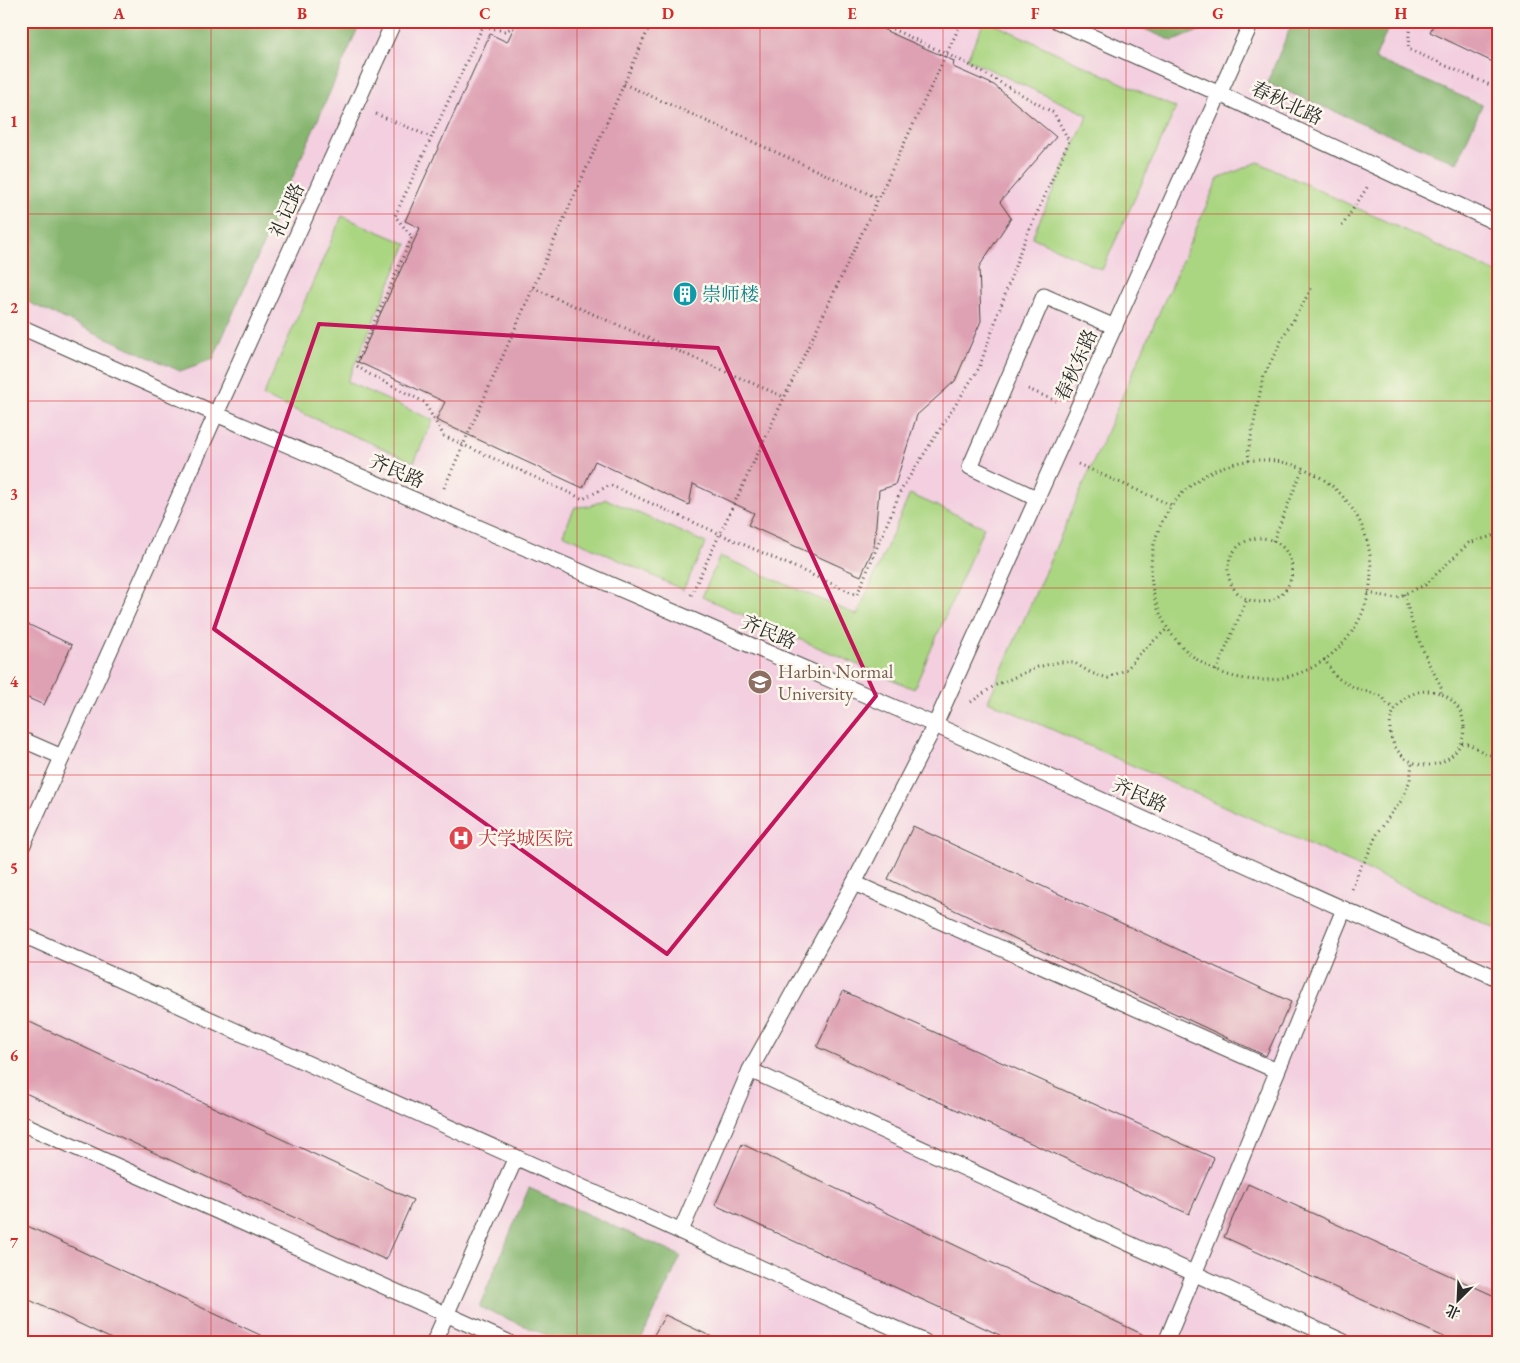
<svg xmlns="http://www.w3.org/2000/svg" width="1520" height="1363" font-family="'EB Garamond','Noto Serif SC',serif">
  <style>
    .built { fill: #f3cfe0 }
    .green { fill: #aad581; stroke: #6a8056 }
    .forest { fill: #87b66f; stroke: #59704d }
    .building { fill: #dea1b3 }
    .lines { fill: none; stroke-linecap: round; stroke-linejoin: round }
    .service-casing { stroke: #484642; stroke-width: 17 }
    .path { stroke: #484642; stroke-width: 3; stroke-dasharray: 1 4; stroke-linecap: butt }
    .service { stroke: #fff; stroke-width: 15 }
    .marked { fill: none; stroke: #c2185b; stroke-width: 4; stroke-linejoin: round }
    .grid { fill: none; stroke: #d62828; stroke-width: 1; stroke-opacity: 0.55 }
    .labels { text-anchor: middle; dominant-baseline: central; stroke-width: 5; stroke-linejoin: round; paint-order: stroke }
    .street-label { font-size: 19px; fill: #2b2b2b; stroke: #fbf7ec }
    .culture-label { font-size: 19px; fill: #0d838f; stroke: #fbf7ec; text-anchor: start }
    .education-label { font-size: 19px; fill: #785e54; stroke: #fbf7ec; text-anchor: start }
    .health-label { font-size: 19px; fill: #be3a42; stroke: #fbf7ec; text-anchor: start }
    .neatline { fill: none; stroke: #d62828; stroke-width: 2 }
    .grid-label { font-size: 16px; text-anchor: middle; font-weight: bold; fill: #d62828 }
  </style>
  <rect width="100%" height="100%" fill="#fbf7ec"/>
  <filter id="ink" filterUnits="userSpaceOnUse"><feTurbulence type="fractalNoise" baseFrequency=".02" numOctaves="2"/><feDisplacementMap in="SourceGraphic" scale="10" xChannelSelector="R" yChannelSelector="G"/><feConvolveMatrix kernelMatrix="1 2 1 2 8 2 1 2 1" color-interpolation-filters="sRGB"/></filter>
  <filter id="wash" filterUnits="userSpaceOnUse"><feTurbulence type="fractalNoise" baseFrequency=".0096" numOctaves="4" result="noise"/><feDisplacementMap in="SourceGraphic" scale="20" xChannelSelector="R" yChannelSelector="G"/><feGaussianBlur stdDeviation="1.12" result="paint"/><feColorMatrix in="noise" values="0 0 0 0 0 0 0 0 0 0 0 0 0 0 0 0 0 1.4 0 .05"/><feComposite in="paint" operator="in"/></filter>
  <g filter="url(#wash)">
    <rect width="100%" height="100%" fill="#efe2c4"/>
    <rect class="built" x="21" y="21" width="1478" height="1321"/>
    <g class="green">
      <path d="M984 21H988L1176 108 1102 270 1032 237 1088 115 967 59Z"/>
      <path d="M1258 162 1499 274V929L988 701 1218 179Z"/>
      <path d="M342 216 407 244 347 382 433 420 414 462 263 396Z"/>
      <path d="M910 494 984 527 914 689 702 597 720 556 857 615Z"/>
      <path d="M606 499 706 543 683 590 563 534 575 507 590 506Z"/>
    </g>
    <g class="forest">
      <path d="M21 21H361L213 359 180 371 21 299Z"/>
      <path d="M1125 21H1208L1204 29 1173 41Z"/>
      <path d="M1293 21H1391L1375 59 1482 105 1457 163 1267 83Z"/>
      <path d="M529 1188 681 1256 640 1342H563L479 1307Z"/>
    </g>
    <g id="blocks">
      <g class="building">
        <path d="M517 21H864L954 61 953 67 994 85 1056 137 1000 202 1011 218 979 267 981 321 955 381 917 415 895 485 879 490 874 547 861 576 748 525 754 513 693 484 689 505 595 461 583 488 436 420 445 402 358 362 420 228 405 221 490 34 507 42Z"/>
        <path d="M1435 21H1499V65L1430 32Z"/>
        <path d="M21 621 72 645 44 705 21 695Z"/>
        <path d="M913 826 1291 1002 1266 1056 888 879Z"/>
        <path d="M843 991 1214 1158 1189 1214 817 1047Z"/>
        <path d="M21 1018 413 1200 386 1260 21 1091Z"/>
        <path d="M742 1144 1144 1335 1141 1342H1015L715 1205Z"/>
        <path d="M1248 1184 1499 1298V1342H1455L1224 1237Z"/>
        <path d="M21 1223 275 1342H118L21 1296Z"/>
        <path d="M665 1315 723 1342H650Z"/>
      </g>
    </g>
  </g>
  <g filter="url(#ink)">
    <use href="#blocks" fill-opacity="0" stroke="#484642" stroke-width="1"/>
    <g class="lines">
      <defs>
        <g id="service">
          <path d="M1057 21 1220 94 1499 224"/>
          <path d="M21 327 216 414 935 725 1499 979"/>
          <path d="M1038 499 970 467 1044 296 1115 327"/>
          <path d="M21 739 62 757"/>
          <path d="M21 849 216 414 394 21"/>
          <path d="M854 883 1277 1071"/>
          <path d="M21 934 925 1342"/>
          <path d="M750 1070 1344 1342"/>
          <path d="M21 1123 508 1342"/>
          <path d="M681 1231 750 1070 854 883 935 725 1252 21"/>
          <path d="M434 1342 516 1157"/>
          <path d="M1166 1342 1344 909"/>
        </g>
      </defs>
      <use href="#service" class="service-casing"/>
      <g class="path">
        <path d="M514 21 512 28 504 31 483 26 395 216 412 237 356 363 357 366 367 373 424 402 444 436 583 499 610 485 857 595 901 490 979 368 1021 249 1069 141 1054 113 966 63 875 21"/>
        <path d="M1410 21 1408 49 1499 89"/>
        <path d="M624 84 878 198"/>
        <path d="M376 114 431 137"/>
        <path d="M1342 226 1368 186"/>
        <path d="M533 288 784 397"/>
        <path d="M1028 389 1056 401"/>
        <circle cx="1261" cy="570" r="110"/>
        <path d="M1249 461 1248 452 1263 378 1283 337 1313 286"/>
        <path d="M1078 464 1171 505"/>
        <path d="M444 488 652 21"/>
        <circle cx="1260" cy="570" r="32"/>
        <path d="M1273 541 1303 468"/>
        <path d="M1368 593 1395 598 1425 585 1469 543 1499 534"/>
        <path d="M1404 594 1413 626 1428 662 1441 686V694"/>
        <path d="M691 595 962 21"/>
        <path d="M1324 659 1336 677 1355 688 1382 696 1388 705 1395 708"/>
        <path d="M1216 671 1247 599"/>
        <circle cx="1427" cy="728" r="37"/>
        <path d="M971 702 994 686 1038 667 1059 662H1073L1091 673 1108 678 1127 669 1137 656 1168 628"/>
        <path d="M1462 743C1477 744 1482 757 1499 755"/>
        <path d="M1352 889 1360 868 1365 861 1376 836 1392 812 1402 800 1410 780 1412 763"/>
      </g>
      <use href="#service" class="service"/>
    </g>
  </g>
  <path class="marked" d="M319 324 718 348 876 696 667 954 214 629Z"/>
  <path class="grid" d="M211 21V1342M394 21V1342M577 21V1342M760 21V1342M943 21V1342M1126 21V1342M1309 21V1342M21 214H1499M21 401H1499M21 588H1499M21 775H1499M21 962H1499M21 1149H1499"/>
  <defs>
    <symbol id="building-disc" viewBox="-11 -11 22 22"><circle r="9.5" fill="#0f9aa8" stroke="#fbf7ec"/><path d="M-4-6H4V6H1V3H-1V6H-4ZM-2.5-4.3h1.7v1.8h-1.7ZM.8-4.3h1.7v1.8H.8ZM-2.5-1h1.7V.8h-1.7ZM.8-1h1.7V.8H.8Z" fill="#fff"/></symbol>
    <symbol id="university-disc" viewBox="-11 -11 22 22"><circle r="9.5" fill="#8d6e63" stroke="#fbf7ec"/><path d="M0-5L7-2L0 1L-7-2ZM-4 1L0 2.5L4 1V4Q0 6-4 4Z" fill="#fff"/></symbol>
    <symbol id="hospital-disc" viewBox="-11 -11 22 22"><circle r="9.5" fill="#e0444e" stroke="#fbf7ec"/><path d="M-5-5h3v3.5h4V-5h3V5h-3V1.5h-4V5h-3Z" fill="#fff"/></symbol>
  </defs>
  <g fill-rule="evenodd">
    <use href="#building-disc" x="671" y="280" width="28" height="28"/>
    <use href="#university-disc" x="746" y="668" width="28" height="28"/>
    <use href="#hospital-disc" x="447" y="824" width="28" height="28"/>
  </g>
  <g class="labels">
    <g class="street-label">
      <text transform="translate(1287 103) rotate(25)">春秋北路</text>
      <text transform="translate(287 210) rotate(-66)">礼记路</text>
      <text transform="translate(1076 365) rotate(-66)">春秋东路</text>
      <text transform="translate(397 471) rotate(23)">齐民路</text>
      <text transform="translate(769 632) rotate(23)">齐民路</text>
      <text transform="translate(1140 795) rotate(24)">齐民路</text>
    </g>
    <g class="culture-label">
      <text x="702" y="294">崇师楼</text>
    </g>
    <g class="education-label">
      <text x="778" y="671">Harbin Normal<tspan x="778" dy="22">University</tspan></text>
    </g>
    <g class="health-label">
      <text x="478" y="838">大学城医院</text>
    </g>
  </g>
  <rect width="1520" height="1363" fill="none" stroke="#fbf7ec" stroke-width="55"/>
  <g transform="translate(1458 1300) rotate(204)" stroke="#fbf7ec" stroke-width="4" paint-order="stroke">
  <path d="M0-4L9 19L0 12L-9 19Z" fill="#2b2b2b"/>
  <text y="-8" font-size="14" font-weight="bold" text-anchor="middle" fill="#2b2b2b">北</text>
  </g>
  <rect x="28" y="28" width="1464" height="1308" class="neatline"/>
  <g class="grid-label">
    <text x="119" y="19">A</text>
    <text x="302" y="19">B</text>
    <text x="485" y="19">C</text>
    <text x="668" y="19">D</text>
    <text x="852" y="19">E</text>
    <text x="1035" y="19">F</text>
    <text x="1218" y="19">G</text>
    <text x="1401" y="19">H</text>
    <text x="14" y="127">1</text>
    <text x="14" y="313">2</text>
    <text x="14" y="500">3</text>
    <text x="14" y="687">4</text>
    <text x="14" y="874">5</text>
    <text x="14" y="1061">6</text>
    <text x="14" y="1248">7</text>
  </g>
</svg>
